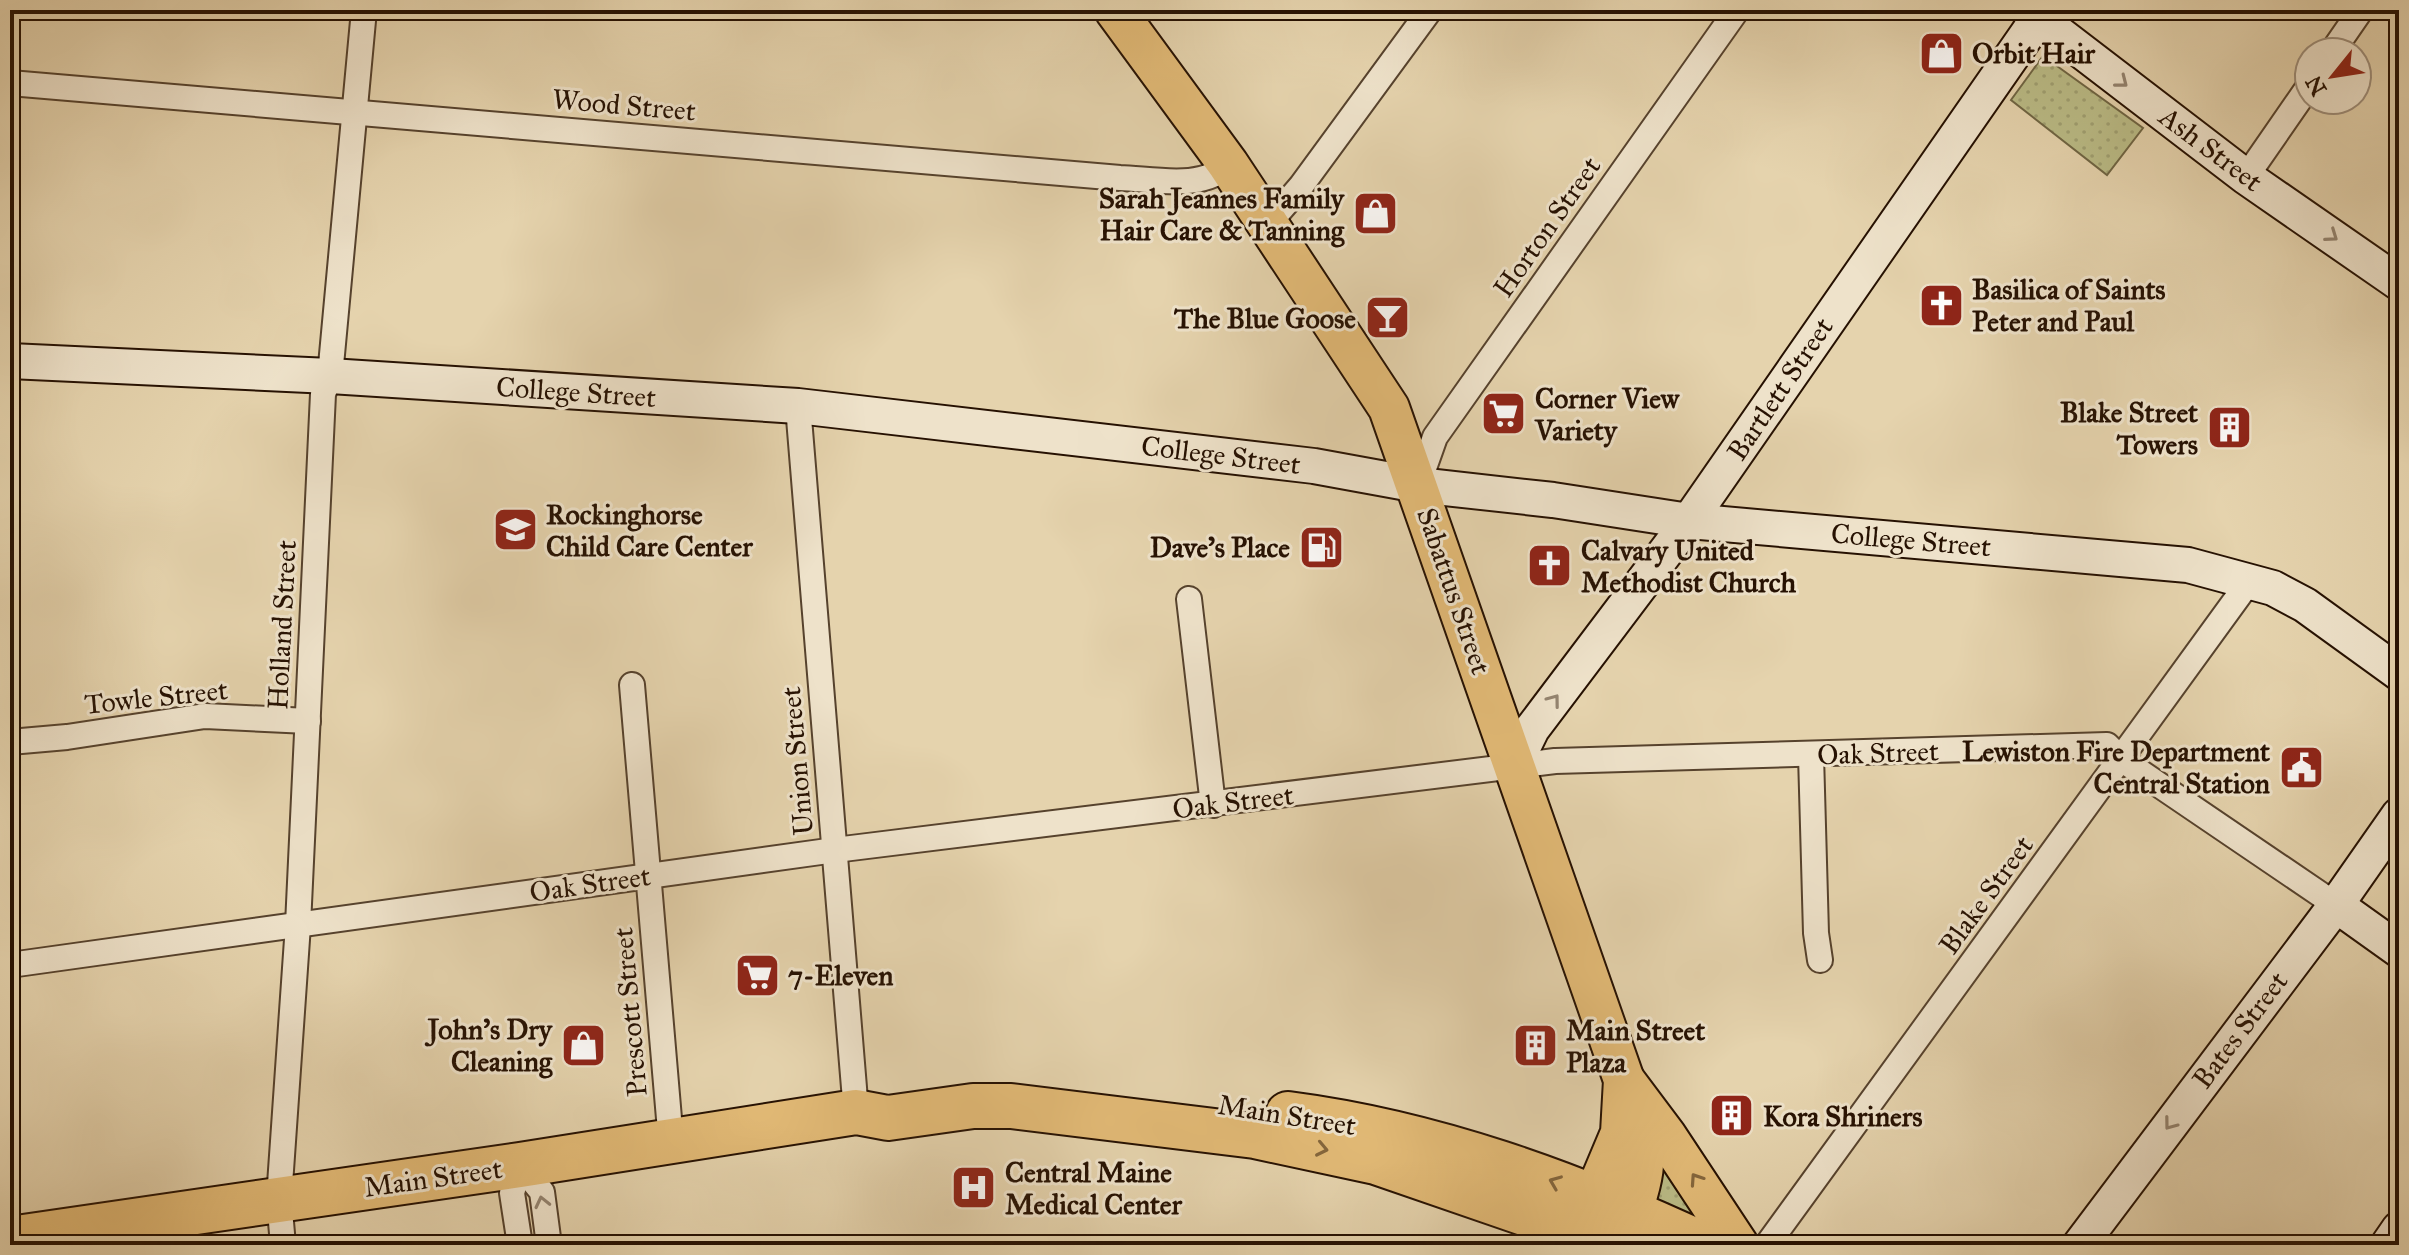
<svg xmlns="http://www.w3.org/2000/svg" width="2409" height="1255" font-family="'IM FELL Great Primer',serif">
  <style>
    .grass { fill: url(#grass-dots); stroke: #706644; stroke-width: 2 }
    .lines { fill: none; stroke-linecap: round; stroke-linejoin: round }
    .street-casing { stroke: #56422d; stroke-width: 28 }
    .secondary-casing { stroke: #261102; stroke-width: 38 }
    .primary-casing { stroke: #261102; stroke-width: 44 }
    .highway-casing { stroke: #261102; stroke-width: 48 }
    .street { stroke: #eee2ca; stroke-width: 24 }
    .secondary { stroke: #eee2ca; stroke-width: 34 }
    .primary { stroke: #e2ba76; stroke-width: 40 }
    .highway { stroke: #e2ba76; stroke-width: 44 }
    .oneway { stroke: #948470 }
    .oneway2 { stroke: #84663c }
    .labels { text-anchor: middle; dominant-baseline: central; stroke-width: 6; stroke-linejoin: round; paint-order: stroke }
    .poi-label { font-size: 28px; font-weight: bold; fill: #261102; stroke: #eee2ca; text-anchor: start }
    .street-label { font-size: 28px; fill: #261102; stroke: #eee2ca }
  </style>
  <defs>
    <pattern id="grass-dots" width="8" height="8" patternUnits="userSpaceOnUse" patternTransform="scale(2)"><rect width="8" height="8" fill="#babb86"/><path d="M2 2h.1M6 6h.1" fill="none" stroke="#a0a072" stroke-width="1.8" stroke-linecap="round"/></pattern>
  </defs>
  <rect width="100%" height="100%" fill="#e5d3ad"/>
  <filter id="stains"><feTurbulence type="fractalNoise" baseFrequency=".0025" numOctaves="4"/><feColorMatrix values="0 0 0 0 .2 0 0 0 0 .09 0 0 0 0 .02 0 0 0 .5 -.17"/></filter>
  <radialGradient id="worn" r=".72"><stop offset=".6" stop-color="#630" stop-opacity="0"/><stop offset="1" stop-color="#630" stop-opacity=".3"/></radialGradient>
  <g class="grass">
    <path d="M2043 56 2143 128 2107 175 2011 100Z"/>
    <path d="M1656 1147 1725 1239 1649 1201Z"/>
  </g>
  <g class="lines">
    <defs>
      <g id="street">
        <path d="M2332 52 2361 10"/>
        <path d="M10 83 1120 178C1153 179 1204 191 1228 164"/>
        <path d="M2246 177 2309 86"/>
        <path d="M1269 223 1301 186 1430 10"/>
        <path d="M798 406 856 1112"/>
        <path d="M1418 485 1435 437 1737 10"/>
        <path d="M1189 599 1213 805"/>
        <path d="M632 685 671 1142"/>
        <path d="M10 742 67 737 205 716 308 721"/>
        <path d="M1811 755 1816 933 1820 960"/>
        <path d="M10 965 835 850 1555 761 2107 745 2121 759 2336 905"/>
        <path d="M520 1165 542 1192 549 1245"/>
        <path d="M520 1165 512 1193 520 1245"/>
        <path d="M283 1245 279 1199 298 925 323 394 330 376 364 10"/>
        <path d="M1767 1245 2251 579"/>
      </g>
      <g id="secondary">
        <path d="M2028 10 2246 177 2399 283"/>
        <path d="M10 361 330 376 798 406 1314 466 1418 485 1553 500 1689 521 2188 565 2273 588 2305 605 2399 673"/>
        <path d="M1514 766 1532 729 1689 521 2044 10"/>
        <path d="M2336 905 2399 950"/>
        <path d="M2080 1245 2336 905 2399 815"/>
        <path d="M2388 1245 2399 1229"/>
      </g>
      <g id="primary">
        <path d="M1115 10 1228 164 1389 408 1624 1080 1621 1133 1581 1228"/>
        <path d="M1624 1080 1666 1136 1738 1245"/>
        <path d="M1619 1243C1640 1190 1655 1158 1632 1102"/>
      </g>
      <g id="highway">
        <path d="M1288 1114C1434 1133 1571 1183 1704 1245"/>
        <path d="M10 1239 520 1165 856 1112 888 1118 973 1106H1011L1255 1136 1376 1162 1617 1245"/>
      </g>
    </defs>
    <use href="#street" class="street-casing"/>
    <use href="#secondary" class="secondary-casing"/>
    <use href="#primary" class="primary-casing"/>
    <use href="#highway" class="highway-casing"/>
    <use href="#street" class="street"/>
    <use href="#secondary" class="secondary"/>
    <use href="#primary" class="primary"/>
    <use href="#highway" class="highway"/>
  </g>
  <defs><path id="oneway-chevron" d="M-2-3.5L2.5 0L-2 3.5" fill="none" stroke-width="1.6" stroke-linecap="round" stroke-linejoin="round" transform="scale(2)"/></defs>
  <g class="oneway">
    <use href="#oneway-chevron" transform="translate(2122 82) rotate(38)"/>
    <use href="#oneway-chevron" transform="translate(2332 236) rotate(35)"/>
    <use href="#oneway-chevron" transform="translate(1554 700) rotate(-53)"/>
    <use href="#oneway-chevron" transform="translate(2170 1124) rotate(127)"/>
    <use href="#oneway-chevron" transform="translate(542 1202) rotate(-103)"/>
  </g>
  <g class="oneway2">
    <use href="#oneway-chevron" transform="translate(1322 1149) rotate(12)"/>
    <use href="#oneway-chevron" transform="translate(1696 1179) rotate(-124)"/>
    <use href="#oneway-chevron" transform="translate(1555 1182) rotate(-158)"/>
  </g>
  <defs>
    <symbol id="shop-square" viewBox="-11 -11 22 22"><rect x="-9" y="-9" width="18" height="18" rx="4" fill="#8f2418" stroke="#eee2ca"/><path d="M-5-2.5h2.3a2.7 3.5 0 0 1 5.4 0H5L5.5 6h-11ZM-1.5-2.5h3a1.5 2.3 0 0 0-3 0Z" fill="#fff"/></symbol>
    <symbol id="church-square" viewBox="-11 -11 22 22"><rect x="-9" y="-9" width="18" height="18" rx="4" fill="#8f2418" stroke="#eee2ca"/><path d="M-1.2-6h2.4v3.5h3.3v2.4h-3.3V6h-2.4V-.1h-3.3v-2.4h3.3Z" fill="#fff"/></symbol>
    <symbol id="bar-square" viewBox="-11 -11 22 22"><rect x="-9" y="-9" width="18" height="18" rx="4" fill="#8f2418" stroke="#eee2ca"/><path d="M-6-5H6L.8 .8V4.5H3.5V6h-7V4.5H-.8V.8Z" fill="#fff"/></symbol>
    <symbol id="supermarket-square" viewBox="-11 -11 22 22"><rect x="-9" y="-9" width="18" height="18" rx="4" fill="#8f2418" stroke="#eee2ca"/><path d="M-6-5.5h2.5l.6 2H6L4.5 2H-2.5L-4.4-4H-6ZM-1.5 3.2a1.3 1.3 0 1 0 .1 0ZM3 3.2a1.3 1.3 0 1 0 .1 0Z" fill="#fff"/></symbol>
    <symbol id="building-square" viewBox="-11 -11 22 22"><rect x="-9" y="-9" width="18" height="18" rx="4" fill="#8f2418" stroke="#eee2ca"/><path d="M-4-6H4V6H1V3H-1V6H-4ZM-2.5-4.3h1.7v1.8h-1.7ZM.8-4.3h1.7v1.8H.8ZM-2.5-1h1.7V.8h-1.7ZM.8-1h1.7V.8H.8Z" fill="#fff"/></symbol>
    <symbol id="school-square" viewBox="-11 -11 22 22"><rect x="-9" y="-9" width="18" height="18" rx="4" fill="#8f2418" stroke="#eee2ca"/><path d="M0-5L7-2L0 1L-7-2ZM-4 1L0 2.5L4 1V4Q0 6-4 4Z" fill="#fff"/></symbol>
    <symbol id="fuel-square" viewBox="-11 -11 22 22"><rect x="-9" y="-9" width="18" height="18" rx="4" fill="#8f2418" stroke="#eee2ca"/><path d="M-5.5-6h7V0h2V4h1.3V-2.5L3-4.5l.8-.8L6-3V5H2.5V1h-1V6h-7ZM-4.2-4.7v3.2H.2V-4.7Z" fill="#fff"/></symbol>
    <symbol id="civic-square" viewBox="-11 -11 22 22"><rect x="-9" y="-9" width="18" height="18" rx="4" fill="#8f2418" stroke="#eee2ca"/><path d="M-.6-6.5H3V-4.5H.6V-3L4-1V1h2V6H-6V1h2V-1L-.6-3ZM-1.2 2.5V6h2.4V2.5Z" fill="#fff"/></symbol>
    <symbol id="hospital-square" viewBox="-11 -11 22 22"><rect x="-9" y="-9" width="18" height="18" rx="4" fill="#8f2418" stroke="#eee2ca"/><path d="M-5-5h3v3.5h4V-5h3V5h-3V1.5h-4V5h-3Z" fill="#fff"/></symbol>
  </defs>
  <g fill-rule="evenodd">
    <use href="#shop-square" x="1916" y="28" width="51" height="51"/>
    <use href="#shop-square" x="1350" y="188" width="51" height="51"/>
    <use href="#church-square" x="1916" y="280" width="51" height="51"/>
    <use href="#bar-square" x="1362" y="292" width="51" height="51"/>
    <use href="#supermarket-square" x="1478" y="388" width="51" height="51"/>
    <use href="#building-square" x="2204" y="402" width="51" height="51"/>
    <use href="#school-square" x="490" y="504" width="51" height="51"/>
    <use href="#fuel-square" x="1296" y="522" width="51" height="51"/>
    <use href="#church-square" x="1524" y="540" width="51" height="51"/>
    <use href="#civic-square" x="2276" y="742" width="51" height="51"/>
    <use href="#supermarket-square" x="732" y="950" width="51" height="51"/>
    <use href="#shop-square" x="558" y="1020" width="51" height="51"/>
    <use href="#building-square" x="1510" y="1020" width="51" height="51"/>
    <use href="#building-square" x="1706" y="1090" width="51" height="51"/>
    <use href="#hospital-square" x="948" y="1162" width="51" height="51"/>
  </g>
  <g class="labels">
    <g class="poi-label">
      <text x="1972" y="53">Orbit Hair</text>
      <text x="1344" y="198" text-anchor="end">Sarah Jeannes Family<tspan x="1344" dy="32">Hair Care &amp; Tanning</tspan></text>
      <text x="1972" y="289">Basilica of Saints<tspan x="1972" dy="32">Peter and Paul</tspan></text>
      <text x="1356" y="318" text-anchor="end">The Blue Goose</text>
      <text x="1535" y="398">Corner View<tspan x="1535" dy="32">Variety</tspan></text>
      <text x="2198" y="412" text-anchor="end">Blake Street<tspan x="2198" dy="32">Towers</tspan></text>
      <text x="546" y="514">Rockinghorse<tspan x="546" dy="32">Child Care Center</tspan></text>
      <text x="1290" y="547" text-anchor="end">Dave's Place</text>
      <text x="1581" y="550">Calvary United<tspan x="1581" dy="32">Methodist Church</tspan></text>
      <text x="2270" y="751" text-anchor="end">Lewiston Fire Department<tspan x="2270" dy="32">Central Station</tspan></text>
      <text x="788" y="975">7-Eleven</text>
      <text x="552" y="1029" text-anchor="end">John's Dry<tspan x="552" dy="32">Cleaning</tspan></text>
      <text x="1566" y="1030">Main Street<tspan x="1566" dy="32">Plaza</tspan></text>
      <text x="1763" y="1116">Kora Shriners</text>
      <text x="1005" y="1172">Central Maine<tspan x="1005" dy="32">Medical Center</tspan></text>
    </g>
    <g class="street-label">
      <text transform="translate(624 105) rotate(5)">Wood Street</text>
      <text transform="translate(2211 149) rotate(37)">Ash Street</text>
      <text transform="translate(1547 227) rotate(-55)">Horton Street</text>
      <text transform="translate(1780 389) rotate(-56)">Bartlett Street</text>
      <text transform="translate(576 392) rotate(4)">College Street</text>
      <text transform="translate(1221 455) rotate(7)">College Street</text>
      <text transform="translate(1911 540) rotate(5)">College Street</text>
      <text transform="translate(1454 591) rotate(71)">Sabattus Street</text>
      <text transform="translate(282 625) rotate(-87)">Holland Street</text>
      <text transform="translate(156 697) rotate(-6)">Towle Street</text>
      <text transform="translate(1878 753) rotate(-2)">Oak Street</text>
      <text transform="translate(797 761) rotate(-95)">Union Street</text>
      <text transform="translate(1233 802) rotate(-7)">Oak Street</text>
      <text transform="translate(590 884) rotate(-8)">Oak Street</text>
      <text transform="translate(1986 895) rotate(-54)">Blake Street</text>
      <text transform="translate(630 1012) rotate(-95)">Prescott Street</text>
      <text transform="translate(2240 1030) rotate(-53)">Bates Street</text>
      <text transform="translate(1287 1115) rotate(9)">Main Street</text>
      <text transform="translate(433 1178) rotate(-8)">Main Street</text>
    </g>
  </g>
  <rect width="2409" height="1255" fill="none" stroke="#e5d3ad" stroke-width="40"/>
  <rect x="12" y="12" width="2385" height="1231" fill="none" stroke="#261102" stroke-width="4"/>
  <rect x="20" y="20" width="2369" height="1215" fill="none" stroke="#261102" stroke-width="2"/>
  <g transform="translate(2333 76) rotate(240)"><circle r="38" fill="#eee2ca" stroke="#9e8e7a" stroke-width="2"/>
  <path d="M0-6L14 30L0 20L-14 30Z" fill="#8f2418"/>
  <text y="-12" font-size="22" font-weight="bold" text-anchor="middle" fill="#261102">N</text>
  </g>
  <rect width="100%" height="100%" filter="url(#stains)"/>
  <rect width="100%" height="100%" fill="url(#worn)"/>
</svg>
